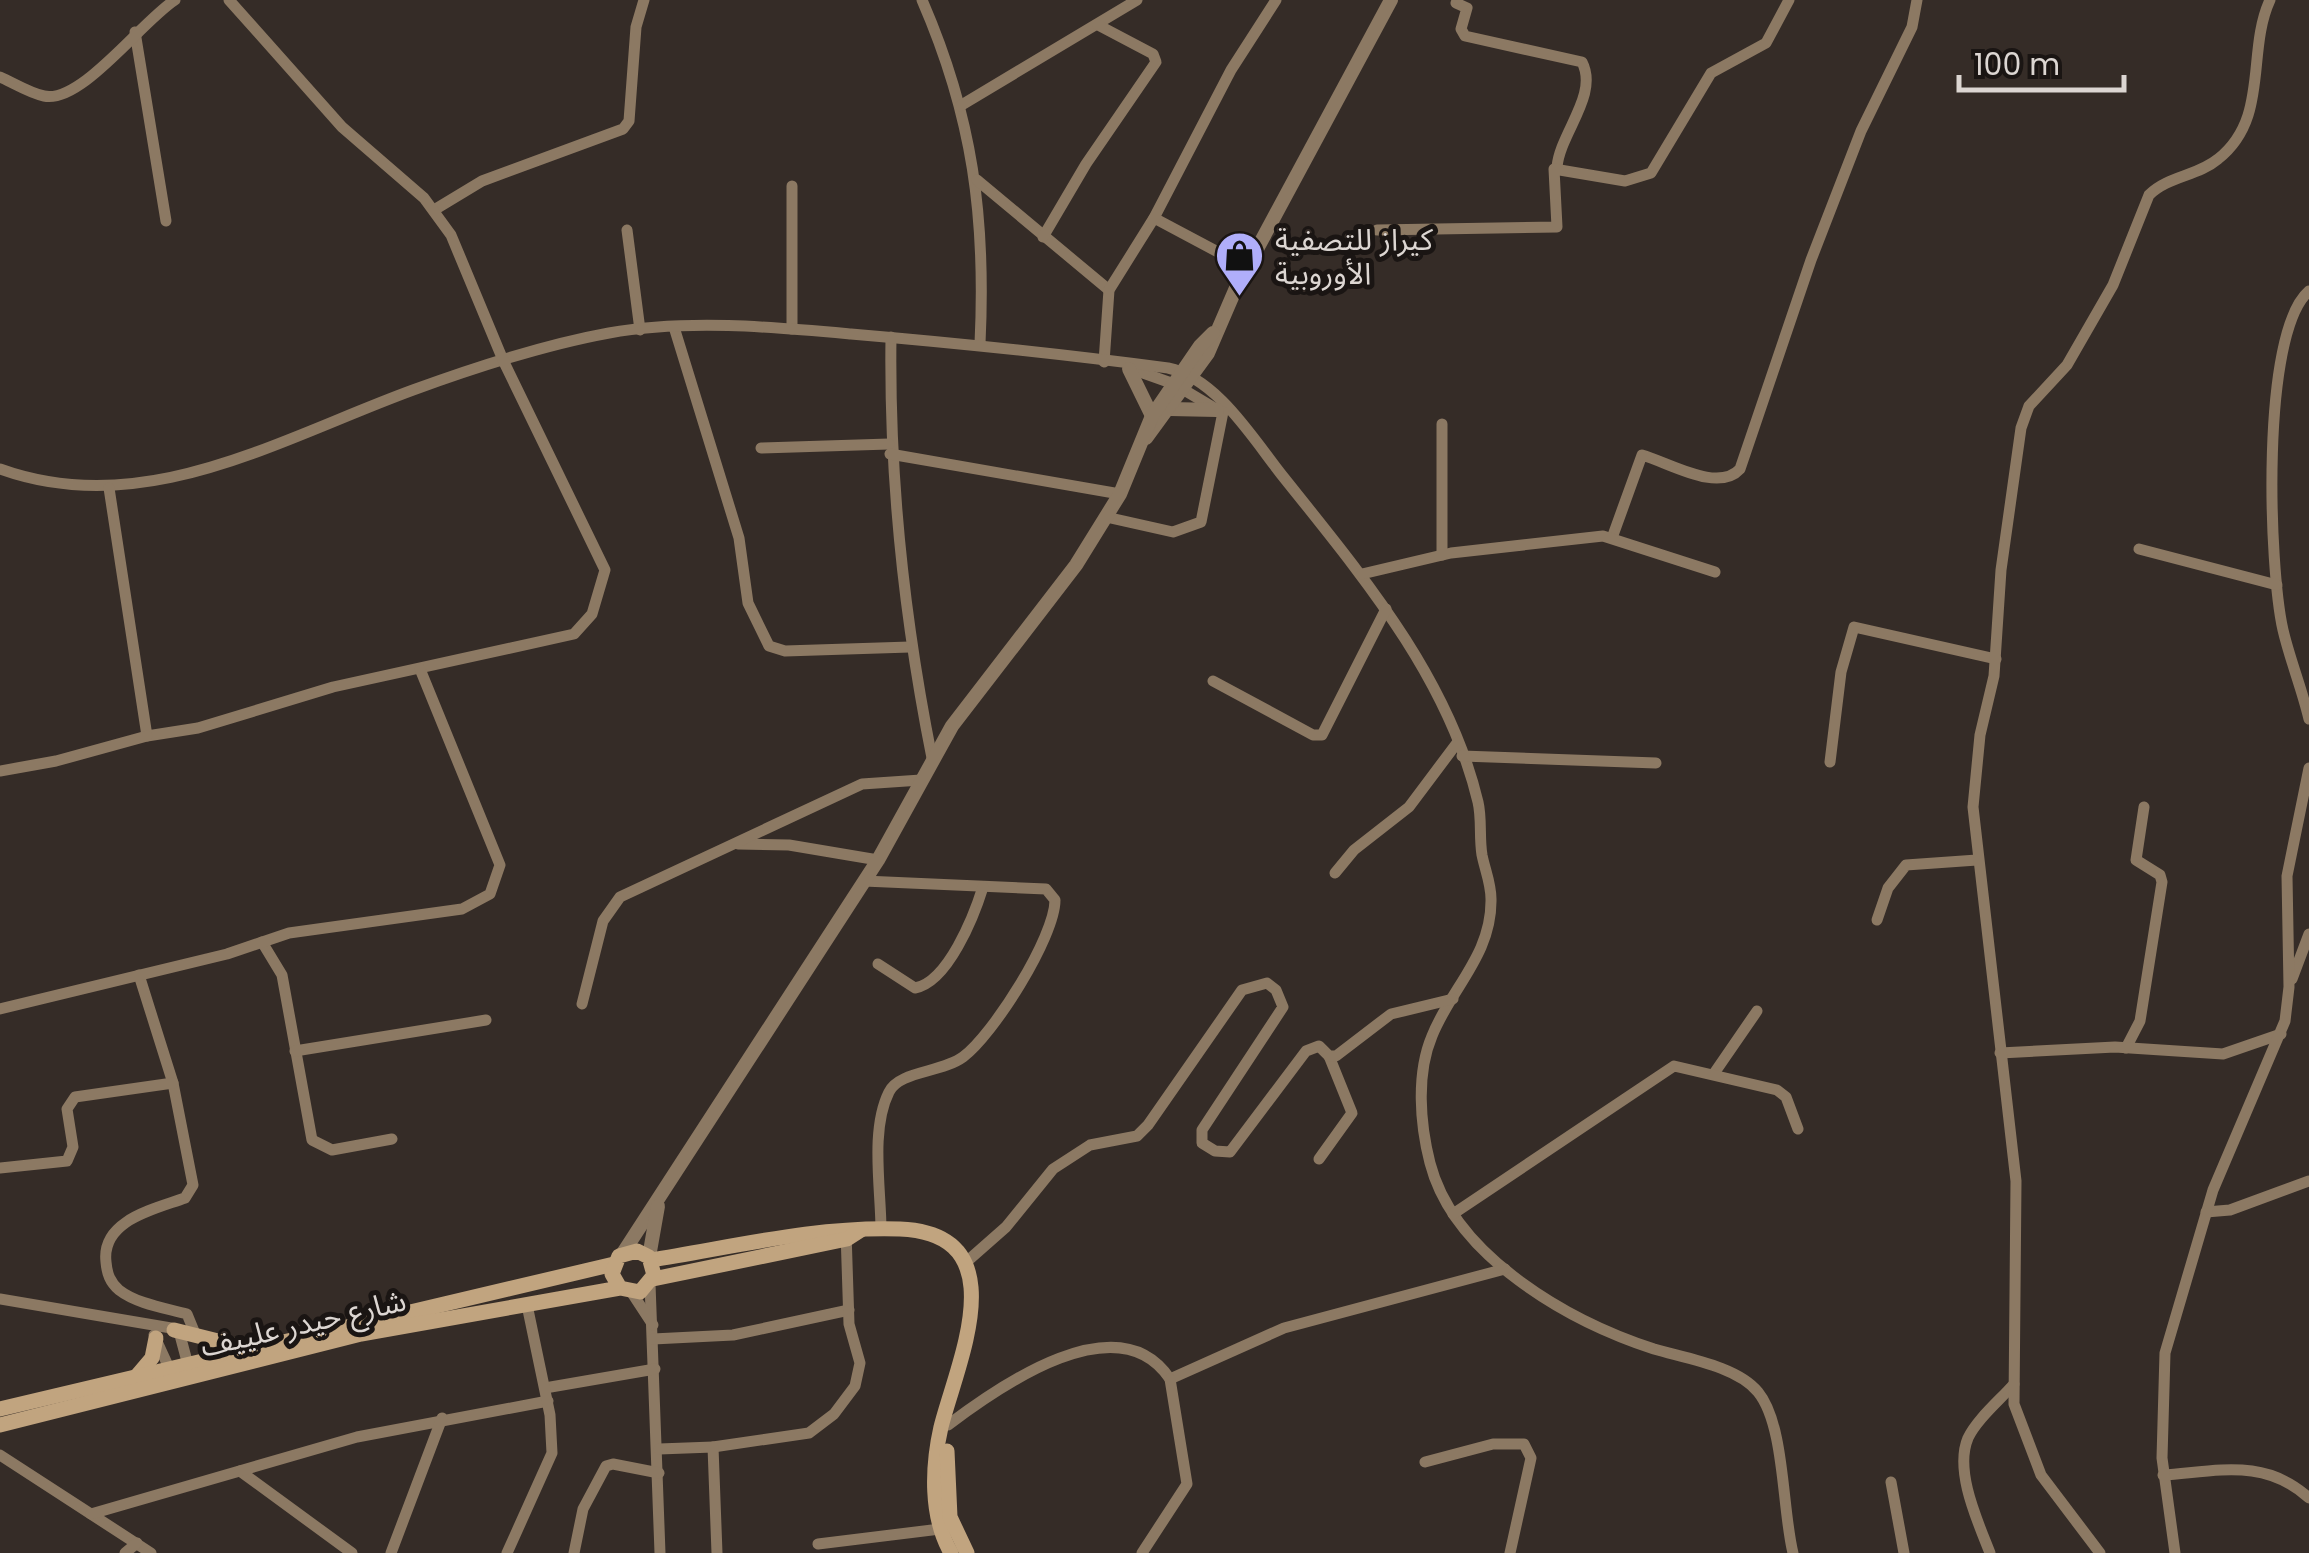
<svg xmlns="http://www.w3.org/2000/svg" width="2309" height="1553" font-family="Poppins,'Noto Sans Arabic',sans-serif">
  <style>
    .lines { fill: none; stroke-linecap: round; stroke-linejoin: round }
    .minor { stroke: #8c7963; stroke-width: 11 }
    .tertiary { stroke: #8c7963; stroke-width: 14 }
    .secondary { stroke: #c1a47f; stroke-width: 15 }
    .labels { text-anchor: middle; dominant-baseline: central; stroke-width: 10; stroke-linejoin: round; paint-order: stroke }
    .poi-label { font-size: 30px; fill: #dcd6d2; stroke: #1a1513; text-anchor: start }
    .street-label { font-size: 30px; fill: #dcd6d2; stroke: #1a1513 }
  </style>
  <rect width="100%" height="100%" fill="#352c27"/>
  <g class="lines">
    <g class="minor">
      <path d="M922 0C973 117 986 218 980 344"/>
      <path d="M1456 3 1467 8 1461 29 1465 36 1582 62C1599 95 1560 133 1557 167"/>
      <path d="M135 32 166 221"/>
      <path d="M0 77C14 83 29 93 44 96 81 104 141 22 175 0"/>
      <path d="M960 106 1137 0"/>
      <path d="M977 180 1109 290"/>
      <path d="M792 186V329"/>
      <path d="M434 210 482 181 623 129 629 121 636 27 644 0"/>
      <path d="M1154 218 1248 268"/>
      <path d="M627 230 640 330"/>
      <path d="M1377 230 1557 227 1554 169 1625 181 1651 173 1711 73 1766 43 1789 0"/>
      <path d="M1043 237 1086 164 1156 62 1153 54 1098 25"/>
      <path d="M2309 291C2260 333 2269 568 2283 630 2290 660 2302 689 2309 719"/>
      <path d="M674 327 739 538 748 603 769 646 785 651 910 647"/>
      <path d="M891 337C889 480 904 618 932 758"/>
      <path d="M1104 362 1109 290 1154 218 1231 70 1276 0"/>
      <path d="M1129 368 1174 384 1216 409"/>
      <path d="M761 448 889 444"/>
      <path d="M890 454 1120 494"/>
      <path d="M0 469C144 521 279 439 413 390 476 367 543 345 609 333 687 319 773 327 851 334 957 343 1062 354 1168 368 1216 378 1252 437 1281 474 1360 573 1448 676 1478 802 1482 819 1479 837 1482 855 1485 870 1491 883 1491 899 1492 955 1451 988 1432 1036 1416 1074 1420 1124 1430 1163 1454 1256 1568 1321 1654 1349 1684 1358 1737 1366 1758 1392 1785 1425 1782 1509 1793 1553"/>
      <path d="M109 488 147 736 198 728 333 687 574 634 592 614 605 570 503 360 451 235 424 198 342 127 229 0"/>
      <path d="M1106 517 1173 532 1201 522 1223 412"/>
      <path d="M1612 538 1642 455C1670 463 1718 493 1740 469L1811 260 1861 131 1912 27 1917 0"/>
      <path d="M2139 549 2277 585"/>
      <path d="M1442 555V424"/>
      <path d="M1362 574 1451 553 1603 536 1715 572"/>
      <path d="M1213 681 1313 735H1322L1386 609"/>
      <path d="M1462 756 1656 763"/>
      <path d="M1830 762 1841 672 1854 627 1996 659"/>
      <path d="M0 771 56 761 147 736"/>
      <path d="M738 844 789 845 878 860"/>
      <path d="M1335 873 1354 850 1409 807 1457 743"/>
      <path d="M864 881 1046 889 1055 900C1055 937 993 1035 963 1057 941 1073 899 1071 889 1092 870 1130 881 1189 881 1230"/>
      <path d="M1877 920 1888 888 1906 865 1977 860"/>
      <path d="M262 942 282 975 312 1140 332 1150 392 1139"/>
      <path d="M878 964 915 988C948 982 974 916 983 887"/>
      <path d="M139 975 173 1083 193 1185 185 1198C155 1209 101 1220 106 1262 107 1274 110 1282 119 1290 137 1304 165 1308 187 1314L196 1336"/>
      <path d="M2292 979 2309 934"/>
      <path d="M582 1004 603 921 620 897 862 784 921 780"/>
      <path d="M0 1009 227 954 289 933 462 909 490 894 500 865 420 669"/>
      <path d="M2126 1048 2140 1021 2162 882 2160 875 2136 860 2144 807"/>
      <path d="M295 1051 486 1020"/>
      <path d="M2000 1053 2115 1047 2223 1054 2281 1034"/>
      <path d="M1715 1072 1757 1011"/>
      <path d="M1319 1159 1352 1113 1329 1056"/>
      <path d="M0 1168 67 1161 73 1147 67 1109 75 1097 173 1083"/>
      <path d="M2206 1212 2230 1210 2309 1181"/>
      <path d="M1453 1214 1674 1066 1777 1090 1786 1097 1798 1129"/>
      <path d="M964 1264 1006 1227 1053 1169 1090 1145 1137 1136 1148 1125 1242 990 1267 983 1276 990 1283 1007 1202 1130V1143L1215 1151 1230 1152 1306 1051 1319 1046 1329 1056H1336L1391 1014 1453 999"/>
      <path d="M650 1284 660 1553"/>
      <path d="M632 1293 653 1325"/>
      <path d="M0 1299 171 1328 180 1335 188 1365"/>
      <path d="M154 1335 170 1370"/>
      <path d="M653 1339 733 1335 849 1310"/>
      <path d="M545 1388 655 1369"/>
      <path d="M942 1425H948C1001 1385 1119 1302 1170 1379L1284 1328 1505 1269"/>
      <path d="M713 1447 809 1433 834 1414 855 1386 860 1363 849 1324 846 1232"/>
      <path d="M659 1449 713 1447 717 1553"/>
      <path d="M0 1455 151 1553"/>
      <path d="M1425 1462 1493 1444H1524L1531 1458 1510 1553"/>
      <path d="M240 1471 352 1553"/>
      <path d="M2163 1475C2219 1471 2265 1458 2309 1498"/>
      <path d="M1891 1482 1904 1553"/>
      <path d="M91 1514 357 1437 548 1401"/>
      <path d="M818 1544 940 1529"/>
      <path d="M125 1553 137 1543"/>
      <path d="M391 1553 442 1418"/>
      <path d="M507 1553 552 1453 550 1415 527 1305"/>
      <path d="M574 1553 583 1509 606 1466 613 1464 659 1473"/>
      <path d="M1142 1553 1187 1484 1170 1379"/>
      <path d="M1990 1553C1978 1522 1954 1471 1968 1438 1977 1419 2000 1400 2014 1384"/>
      <path d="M2100 1553 2041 1475 2014 1404 2016 1181 1973 807 1980 735 1994 676 2001 570 2021 428 2029 406 2067 365 2113 285 2149 195C2168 176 2198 176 2218 159 2270 118 2246 52 2270 0"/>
      <path d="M2175 1553 2162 1458 2165 1353 2213 1190 2285 1021 2289 987 2287 876 2309 768"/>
    </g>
    <g class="tertiary">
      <path d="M1129 369 1152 416"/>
      <path d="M1170 409 1217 410"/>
      <path d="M1146 438 1208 353 1236 288 1391 0"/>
      <path d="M623 1253 878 860 952 726 1076 565 1120 494 1152 416 1200 346 1213 333"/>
      <path d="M649 1257 658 1206"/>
    </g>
    <g class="secondary">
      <path d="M651 1260C733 1247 817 1226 900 1229 1019 1234 957 1363 941 1427 932 1467 930 1516 951 1553"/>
      <path d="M653 1279 847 1239 861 1230"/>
      <path d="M174 1330 246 1348"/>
      <path d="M135 1378 152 1358 156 1338"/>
      <path d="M0 1409 614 1264"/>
      <path d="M0 1425 361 1334 620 1288 640 1292 654 1275 649 1257 637 1251 619 1256 612 1274 620 1288"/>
      <path d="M947 1451 950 1517 967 1553"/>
    </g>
  </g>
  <defs>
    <symbol id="shop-pin" viewBox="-11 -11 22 30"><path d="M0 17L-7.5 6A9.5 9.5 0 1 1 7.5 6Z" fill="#b0aefa" stroke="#1a1513"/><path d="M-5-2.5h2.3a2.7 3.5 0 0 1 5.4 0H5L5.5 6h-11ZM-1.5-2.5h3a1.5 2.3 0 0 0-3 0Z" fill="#111"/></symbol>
  </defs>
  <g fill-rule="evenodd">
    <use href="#shop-pin" x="1212" y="228" width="55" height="75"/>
  </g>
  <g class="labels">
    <g class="poi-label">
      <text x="1275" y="239">كيراز للتصفية<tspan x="1275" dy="34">الأوروبية</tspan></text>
    </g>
    <g class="street-label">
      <text transform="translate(303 1323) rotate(-13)">شارع حيدر علييف</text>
    </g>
  </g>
  <path d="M1959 75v15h165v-15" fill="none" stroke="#dcd6d2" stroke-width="5"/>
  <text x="1974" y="75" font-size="30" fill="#dcd6d2" stroke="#1a1513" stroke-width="8" paint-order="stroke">100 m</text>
</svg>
